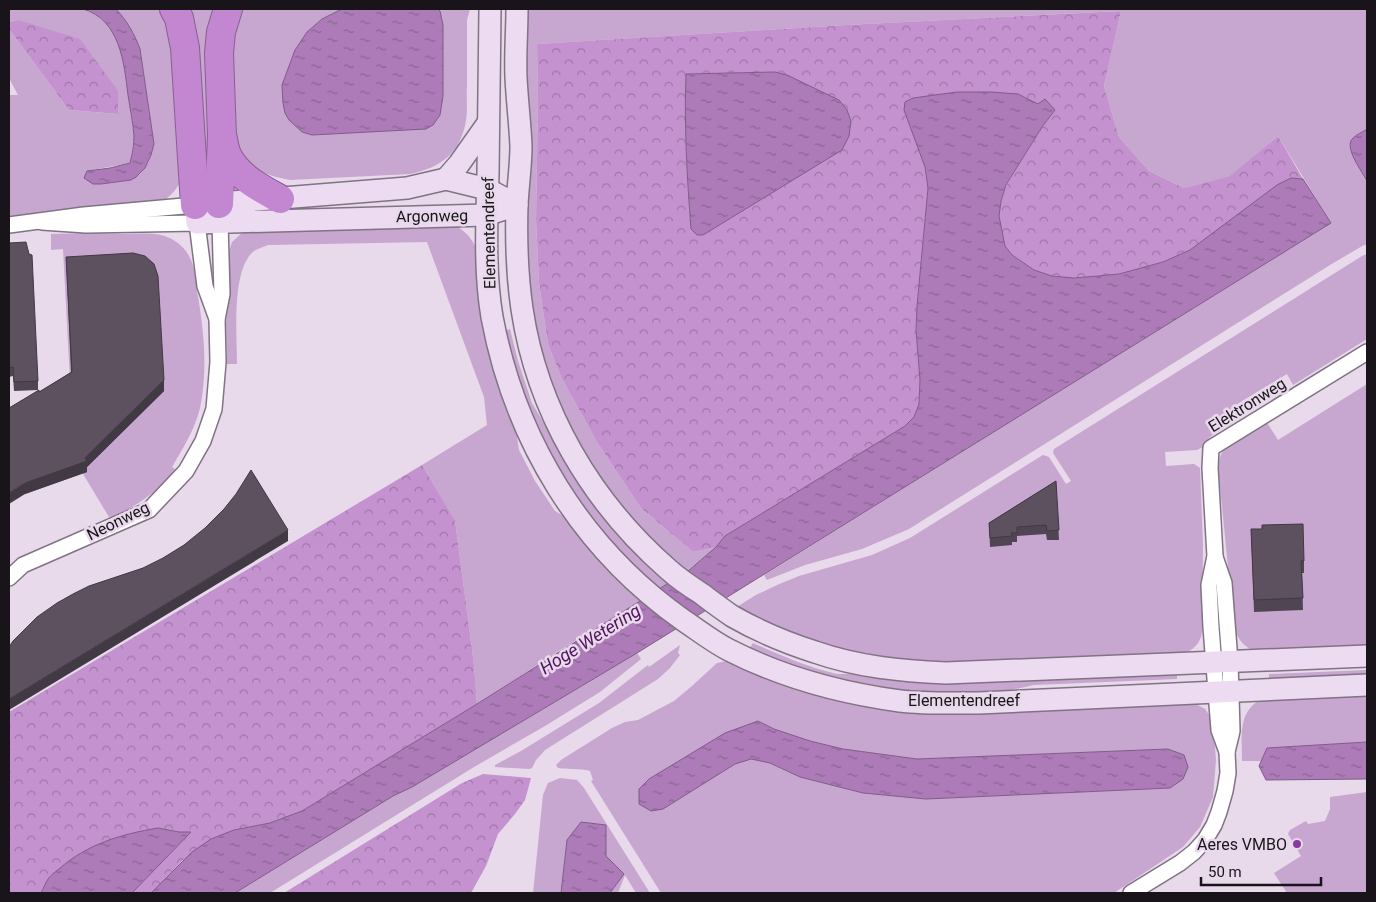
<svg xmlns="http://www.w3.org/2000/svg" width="1376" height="902" font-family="Roboto,sans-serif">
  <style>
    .green { fill: #c7a6cf; fill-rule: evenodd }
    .forest { fill: url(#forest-crowns); fill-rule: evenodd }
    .water { fill: url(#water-ripples); stroke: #805c89 }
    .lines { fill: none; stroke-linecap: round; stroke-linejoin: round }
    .street-casing { stroke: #807383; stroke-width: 18 }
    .secondary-casing { stroke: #807383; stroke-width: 24 }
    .highway-casing { stroke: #885f91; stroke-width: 30 }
    .street { stroke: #fff; stroke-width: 15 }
    .secondary { stroke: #eddbf1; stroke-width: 21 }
    .highway { stroke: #c387d1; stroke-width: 28 }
    .wall { fill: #504653 }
    .shaded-wall { fill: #413943 }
    .building { fill: #5d5160; stroke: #413943 }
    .poi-dot { fill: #8e36a2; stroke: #e8d9eb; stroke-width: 2 }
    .labels { text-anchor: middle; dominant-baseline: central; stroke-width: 5; stroke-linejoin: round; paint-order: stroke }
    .street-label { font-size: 16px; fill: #19141a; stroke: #e8d9eb }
    .poi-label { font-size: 16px; fill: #19141a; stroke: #e8d9eb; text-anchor: end }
    .water-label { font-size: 18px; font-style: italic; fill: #52145f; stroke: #e8d9eb }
  </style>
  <defs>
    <pattern id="forest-crowns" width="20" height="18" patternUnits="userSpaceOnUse" patternTransform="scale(1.25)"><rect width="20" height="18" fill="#c592d0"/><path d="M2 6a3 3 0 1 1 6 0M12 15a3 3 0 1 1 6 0" fill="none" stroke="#9f76a8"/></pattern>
    <pattern id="water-ripples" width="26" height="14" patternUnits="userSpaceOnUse" patternTransform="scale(1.25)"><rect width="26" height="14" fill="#ac7bb8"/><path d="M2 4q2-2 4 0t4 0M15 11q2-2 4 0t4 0" fill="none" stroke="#8b6495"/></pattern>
  </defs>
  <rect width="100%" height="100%" fill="#e8d9eb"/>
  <g class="green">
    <path d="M9 9H83L96 15 104 22 111 30 117 38 124 61 134 137 130 163 87 171 93 184H101L131 180 140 174 148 163 154 144 140 49C134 33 127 21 116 9H165L172 23 182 177C178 188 173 194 163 201L91 211 9 217V95H18L9 78V29L69 110 117 114 118 91 18 20 9 22Z"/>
    <path d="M185 9H213L209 26 214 161H202Z"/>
    <path d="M234 9H342L322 19 307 32 295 50 289 120 302 132 440 11 438 9H470L467 20C467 42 467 64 467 85 466 97 468 109 466 120 461 153 440 168 410 174L290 180C274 177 257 173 245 161 242 157 239 151 236 147L229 30Z"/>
    <path d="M522 9H1367V129L1352 138 1350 150 1367 181V245H1364L1330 265 909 529 862 549 805 565 767 580 764 575 1331 223 1278 136 1231 176 1184 188 1149 171 1119 137 1104 86 1121 11 846 25 537 44 538 98 536 220 539 283 548 344 561 377 597 442 641 508 693 552 716 547 684 573 636 527 576 444 545 371 526 285Z"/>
    <path d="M455 225C470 235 474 241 479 257L515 425 519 450 535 481 555 511 567 518 644 599 562 649 477 704 474 665 455 520 422 465 487 425 484 397 427 242 268 245C263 247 257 249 254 251 231 269 237 336 237 364H227L226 322 228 255 232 242 244 231Z"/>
    <path d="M93 233C103 233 113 234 124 234 141 234 160 231 175 241 181 245 187 251 190 258 195 268 196 280 197 291 204 330 208 369 200 408 195 429 183 448 172 467L175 469C172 473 169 478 165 482 157 491 120 518 109 517L39 401 70 381 63 249 51 250V234Z"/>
    <path d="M1367 254V339L1293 385 1287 374 1234 406 1240 417 1216 432 1210 437 1203 447 1197 450 1165 452 1166 466 1194 464 1200 468 1203 545 1202 631C1201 644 1193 650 1181 655L966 665 904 663 817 645 735 608 756 595 777 585 799 576 872 555 910 538 1043 455 1049 457 1066 484 1071 481 1053 453 1054 449 1362 256Z"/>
    <path d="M510 329 518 361 532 403 556 444 670 582 657 590 627 562 567 487 526 408 503 331Z"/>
    <path d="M1367 384V647L1254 651C1243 646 1238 639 1234 628L1219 476C1218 465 1219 455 1226 446L1266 421 1278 440Z"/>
    <path d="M753 643C780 655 807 667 837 674L1177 671V679L1034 685 997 693 912 694 830 680 749 649Z"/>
    <path d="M680 645 678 653 680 655 670 668 658 679 545 750 536 760 532 768 529 769 495 767V765L521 751 599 703 648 665 649 667Z"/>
    <path d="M637 653 641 659 600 692 545 726 474 767 270 893H235L393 796 412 787Z"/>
    <path d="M727 661 744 665 836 698 1194 703 1205 709 1210 716 1213 724 1216 760 1213 797 1200 827 1183 847 1114 893H661L591 781 593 780 590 771C580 768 569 770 558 768L556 765 561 760 612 728 625 722 638 720 674 701 692 686 717 663ZM758 721 774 729 810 741 843 749 917 759 1168 749 1170 788 926 799 863 793 800 777 770 763 751 758 735 764Z"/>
    <path d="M1367 670V678L1269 682V674Z"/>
    <path d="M1367 693V742L1268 748 1261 761H1242C1242 737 1237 708 1265 698Z"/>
    <path d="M560 778 577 780 584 788 650 893H636L625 875 618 893H610L624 874 605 856 606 825 567 840 561 893H533L543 795 548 783Z"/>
    <path d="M1367 792V893H1287L1274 873 1301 856 1288 834 1290 830 1306 821 1308 824 1325 821 1330 809V797Z"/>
  </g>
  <g class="forest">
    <path d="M1121 11 1104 86 1119 137 1149 171 1184 188 1230 176 1278 136 1303 179 1291 178 1190 250 1163 262 1119 274 1098 276 1074 278 1052 276 1034 270 1012 255 1005 246 999 217 1001 201 1006 186 1042 127 1055 110 1038 104 1018 94 920 149 925 167 928 188 917 306 916 330 920 380 919 404 914 417 905 426 725 536 716 547 693 552 641 508 597 442 561 377 548 344 539 283 536 220 538 98 537 44 846 25ZM775 72 787 75 691 229C687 177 684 126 686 74Z"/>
    <path d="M18 20 80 39 118 91V114L69 110 9 29V22Z"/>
    <path d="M422 465 455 520 474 665 477 704 302 811 270 823 234 830 183 860 151 893H132L190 832H179L158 828 49 878 41 893H9V712Z"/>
    <path d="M483 774 531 778 525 800 515 814 498 834 486 866 471 893H284L462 783Z"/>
  </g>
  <g class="water">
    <path d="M83 9H116C127 21 134 33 140 49L154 144 151 155 145 168 136 177 131 180 101 184H93L84 178 87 171 110 168 130 163C132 155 134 145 134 136 133 123 130 108 128 95 124 62 120 20 83 9Z"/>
    <path d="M342 9H438L440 11 443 25V96L440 115 433 125 426 129 312 135 302 132 289 120 285 113 283 103 282 85 295 50 307 32 322 19Z"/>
    <path d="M775 72 787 75 839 100 847 110 851 121 849 136 842 150 703 235H697L691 229C687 177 684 126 686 74Z"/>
    <path d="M957 92H991L1018 94 1038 104 1045 99 1055 110 1042 127 1006 185 1001 201 999 216 1005 246 1012 255 1034 270 1052 276 1074 278 1098 276 1119 274 1163 262 1190 250 1277 185 1291 178 1303 179 1331 223 637 653 412 787 393 796 235 893H151L192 852 211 839 234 830 270 823 302 811 477 704 689 570 716 547 725 536 905 426 914 417 919 404 920 380 916 330 917 306 928 188 925 167 904 110 905 102 913 98Z"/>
    <path d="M1367 129V181C1362 171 1343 147 1353 138 1357 134 1363 132 1367 129Z"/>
    <path d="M758 721 774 729 810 741 843 749 917 759 1168 749 1184 755 1188 767 1183 779 1170 788 926 799 863 793 800 777 770 763 751 759 735 764 663 809 651 811 639 804V789L649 779 725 733Z"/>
    <path d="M1367 742V779L1266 780 1259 766 1267 748Z"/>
    <path d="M581 822 606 825V856L624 874 610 893H561L567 840Z"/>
    <path d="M158 828 179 832H191L132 893H41C43 889 45 884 48 879 51 875 55 872 59 869 87 844 122 834 158 828Z"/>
  </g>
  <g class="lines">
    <defs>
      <g id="street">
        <path d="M42 222 86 225 197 223 205 286 217 319"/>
        <path d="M9 225 84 215 195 205"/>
        <path d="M1215 557 1224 583 1230 662 1232 731 1227 752"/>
        <path d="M9 578 23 565 149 510 186 471 203 441 214 409 218 362 217 319 222 294 220 222"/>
        <path d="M1131 893 1180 863 1194 852 1205 840 1214 825 1219 812 1225 791 1228 773 1227 752 1219 730 1211 627 1209 585 1215 556 1210 468 1211 448 1367 352"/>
      </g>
      <g id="secondary">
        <path d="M490 9C489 63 489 118 488 173 487 220 484 270 492 317 515 440 581 548 683 620 698 630 713 642 729 650 782 677 840 693 900 701 926 704 953 703 979 703L1367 685"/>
        <path d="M517 9C517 31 515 54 516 77 517 100 520 123 521 146 521 165 518 185 517 205 516 239 517 275 522 309 537 411 592 503 669 570 679 579 691 587 702 594 712 602 722 609 732 616 758 631 787 643 815 652 858 667 902 671 946 673L1367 656"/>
        <path d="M446 179 487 189 517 205 486 215 197 223 195 205 407 188Z"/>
        <path d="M446 179 459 164 488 123"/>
      </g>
      <g id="highway">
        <path d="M174 9 179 18 185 48 195 205"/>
        <path d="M223 139C224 145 225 150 227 155 238 177 260 188 280 199"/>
        <path d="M219 204 222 136 219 53 221 32 228 9"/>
      </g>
    </defs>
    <use href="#street" class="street-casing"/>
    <use href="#secondary" class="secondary-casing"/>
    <use href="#highway" class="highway-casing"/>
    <use href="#street" class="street"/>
    <use href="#secondary" class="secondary"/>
    <use href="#highway" class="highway"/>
  </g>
  <g class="wall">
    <path d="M9 243 38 381V390L14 391 13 376 9 377Z"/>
    <path d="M66 257 164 391 87 467V472L25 494 39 392 71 372Z"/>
    <path d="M1056 481 1059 540H1047L1046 534 1017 536V542H1012V545L990 547 989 523Z"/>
    <path d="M1251 529 1304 561V573H1302L1303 610 1254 612Z"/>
  </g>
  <g class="shaded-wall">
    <path d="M164 380V391L87 467V472L25 494 9 504V493L25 483 85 458Z"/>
    <path d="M288 530V541L9 710V699Z"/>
  </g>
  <g class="building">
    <path d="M26 242 29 254 32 255 38 381 14 382 13 367 9 368V243Z"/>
    <path d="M133 253 145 256 154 264 158 276 164 380 85 458 87 461 25 483 9 493V408L39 390V392L72 372 66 257Z"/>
    <path d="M251 470 288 530 9 699V647L13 641 37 617 57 603 73 594 89 586 143 568 163 558 184 545 205 528 224 509 236 494Z"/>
    <path d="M1056 481 1059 530 1047 531 1046 525 1017 527V533H1011L1012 536 990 538 989 523Z"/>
    <path d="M1303 524 1304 561H1301L1303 598 1254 600 1251 529H1262V525Z"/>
  </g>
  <circle class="poi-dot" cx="1297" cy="844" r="5"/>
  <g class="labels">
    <g class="street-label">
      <text transform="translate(432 216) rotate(-1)">Argonweg</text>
      <text transform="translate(489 233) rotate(-91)">Elementendreef</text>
      <text transform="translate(1247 405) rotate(-32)">Elektronweg</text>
      <text transform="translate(118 521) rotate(-26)">Neonweg</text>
      <text x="964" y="700">Elementendreef</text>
    </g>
    <g class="poi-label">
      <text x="1287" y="844">Aeres VMBO</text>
    </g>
    <g class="water-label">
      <text transform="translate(590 639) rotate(-32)">Hoge Wetering</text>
    </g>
  </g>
  <rect width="1376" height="902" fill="none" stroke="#19141a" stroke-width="20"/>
  <path d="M1201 877v8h120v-8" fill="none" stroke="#19141a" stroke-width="2.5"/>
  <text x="1208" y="877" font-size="15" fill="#19141a" stroke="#e8d9eb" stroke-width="4" paint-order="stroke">50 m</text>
</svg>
